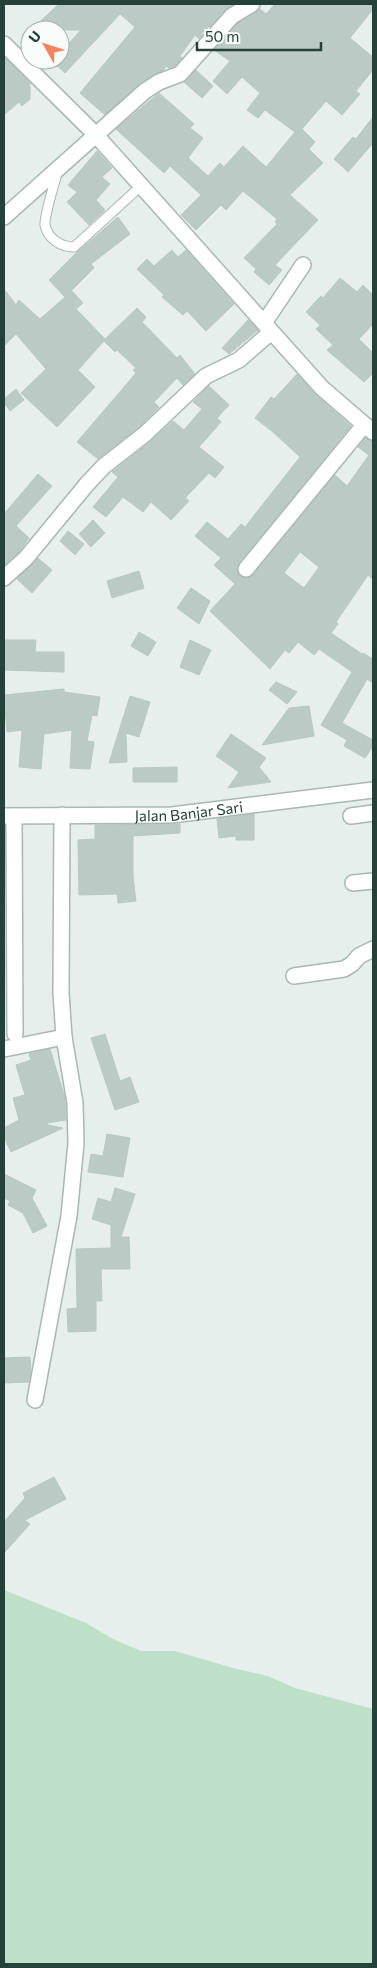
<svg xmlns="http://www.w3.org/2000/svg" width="377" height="1968" font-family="Commissioner,sans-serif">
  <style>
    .green { fill: #bfe0c8 }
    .building { fill: #bbcac4; stroke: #b8c9c2; fill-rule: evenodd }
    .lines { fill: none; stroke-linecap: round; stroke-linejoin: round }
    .service-casing { stroke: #a8b8b2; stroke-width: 11 }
    .minor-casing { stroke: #a8b8b2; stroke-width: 18 }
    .tertiary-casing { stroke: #a8b8b2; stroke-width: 18 }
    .service { stroke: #fff; stroke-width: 9 }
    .minor { stroke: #fff; stroke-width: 15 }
    .tertiary { stroke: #fff; stroke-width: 15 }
    .labels { text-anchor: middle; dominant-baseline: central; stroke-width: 4; stroke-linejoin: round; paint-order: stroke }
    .street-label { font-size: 15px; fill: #24423a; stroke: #f7fbf9 }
  </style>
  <rect width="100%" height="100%" fill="#e6efeb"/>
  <path class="green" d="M4 1590 86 1623 113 1639 141 1651H175L233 1668 268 1676 295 1688 373 1709V1964H4Z"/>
  <g class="building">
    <path d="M59 4H234L225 10 199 39 195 35 180 56 182 58 175 66 169 68 166 66 163 71 140 83 105 115 80 93 135 27 120 14 65 73 52 61 60 60V53L81 30H31Z"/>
    <path d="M275 4H373V9L350 38 373 57V70L356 91 360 94 342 115 326 101 302 129 315 142 309 149 323 163 290 195 318 220 275 265 282 270 269 285 254 272 256 269 244 258 277 224 275 222 277 219 243 191 226 210 221 205 196 230 181 215 201 195 170 166 164 173 116 129 159 93 194 124 190 128 203 138 188 158 208 176 220 163 224 167 243 146 266 167 295 132 265 110 258 118 247 110 260 93 242 77 227 94 213 81 230 61 214 50 238 23 260 9 266 14Z"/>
    <path d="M4 57 30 83V99L22 106 19 102 4 115Z"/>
    <path d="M196 70 213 86 202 98 184 82Z"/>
    <path d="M373 117V143L348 172 334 159 353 137 356 139Z"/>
    <path d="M97 151 112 168 102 177 110 184 96 200 105 210 89 225 67 202 77 192 68 185Z"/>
    <path d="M118 217 130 234 91 264 94 268 65 297 49 280 76 253Z"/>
    <path d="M172 250 178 257 186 250 234 304 206 331 187 311 183 315 162 297 164 295 137 269 147 259 154 266Z"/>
    <path d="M340 278 357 292 363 285 373 295V324L359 339 373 353V373L364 382 327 350 333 345 316 329 320 325 306 312 321 296 323 298Z"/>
    <path d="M4 289 16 305 19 300 40 319 72 291 83 303 76 309 105 339 137 308 146 317 142 322 177 358 180 355 195 374 183 385 177 378 154 402 159 407 139 427 98 459 77 442 136 373 133 370 136 368 117 350 115 352 104 341 78 370 95 387 57 427 21 393 46 369 16 334 4 346Z"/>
    <path d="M248 320 258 330 229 354 222 348Z"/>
    <path d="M297 374 315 394 351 426 239 563 237 572 244 578 253 575 335 475 347 486 369 455 358 447 366 438 373 441V580L368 575 336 622 338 624 331 633 362 654 363 653 373 659V683L367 679 342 723 373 740V746L365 758 344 746 347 740 321 725 352 672 319 649 314 655 298 642 289 653 285 650 270 669 210 611 235 584 214 565 221 558 195 536 207 522 228 539 241 524 245 527 300 457 273 432 255 418 271 397 274 399ZM300 552 319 567 304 588 284 573Z"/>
    <path d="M209 386 229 405 217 418 221 422 199 447 224 467 215 478 209 473 185 498 189 501 171 520 151 502 143 512 123 497 106 517 93 507 118 477 112 472 151 441 173 421 184 430 202 409 193 402Z"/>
    <path d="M16 389 24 400 10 411 4 402V399Z"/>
    <path d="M38 474 52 486 16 526 29 538 19 552 4 566V514Z"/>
    <path d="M93 520 105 533 91 547 79 534Z"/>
    <path d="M68 531 84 544 75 555 60 541Z"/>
    <path d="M38 558 52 570 32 593 17 579Z"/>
    <path d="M139 571 144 588 112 598 107 581Z"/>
    <path d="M191 588 210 601 199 624 177 608Z"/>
    <path d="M139 632 156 642 148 656 131 646Z"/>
    <path d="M4 640H36L35 652H64V672L4 670Z"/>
    <path d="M190 640 211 650 199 675 180 667Z"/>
    <path d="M276 682 297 692 287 704 269 690Z"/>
    <path d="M64 689V692L100 697 97 716 92 715 87 741 94 742 90 769 70 768 72 730 44 734 41 769 19 767 22 730 7 732 4 695Z"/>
    <path d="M130 696 150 702 139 737 126 733 127 762 109 763Z"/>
    <path d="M309 706 314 736 262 745 289 708Z"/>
    <path d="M231 734 266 758 259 767 271 782 228 788 239 772 216 756Z"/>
    <path d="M177 767V782H133V768Z"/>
    <path d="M254 814V840H236V836L219 838 217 819Z"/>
    <path d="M172 824H180V833L133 836V877L136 901 118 903 117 894 79 895 78 840 95 839V825Z"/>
    <path d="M105 1034 120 1081 130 1077 139 1102 115 1110 91 1038Z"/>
    <path d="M50 1049 65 1098 66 1120 47 1123 48 1125 63 1128 11 1152 4 1137V1128L19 1120 13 1098 25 1095 16 1065 31 1060 29 1054Z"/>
    <path d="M107 1134 130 1138 123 1177 88 1172 91 1154 103 1156Z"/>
    <path d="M4 1174 36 1190 32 1198 47 1226 33 1233 23 1213 8 1205 10 1201 4 1198Z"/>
    <path d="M115 1188 135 1194 121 1237H129L130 1269H101L102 1301H96V1331L68 1332 67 1309 77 1308 76 1249 111 1248V1225L92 1219 98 1198 111 1202Z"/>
    <path d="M30 1357 31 1371 29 1382 4 1383V1358Z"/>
    <path d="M54 1477 66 1499 25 1520 30 1524 4 1553V1522L25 1498 23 1493Z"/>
  </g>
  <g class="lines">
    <defs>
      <path id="service" d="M58 170C55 181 44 216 45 225 48 239 61 247 74 247L141 186"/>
      <g id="minor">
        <path d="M4 44 95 134 322 388 373 432"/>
        <path d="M4 217 145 91 159 82 180 74 232 16 252 4"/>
        <path d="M264 323 303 265"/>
        <path d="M246 569 364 425"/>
        <path d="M4 578 26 558 87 484 104 466 145 434 206 376 239 360 271 332"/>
        <path d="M14 816 15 1034"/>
        <path d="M351 816 373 813"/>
        <path d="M353 883 373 881"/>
        <path d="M294 976 344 969 352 964 359 956 373 949"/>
        <path d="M4 1049 64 1037"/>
        <path d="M35 1400 69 1216 76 1143 75 1103 64 1037 61 993 62 815"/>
      </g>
      <g id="tertiary">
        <path id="s1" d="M4 816 172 815 373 790"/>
      </g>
    </defs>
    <use href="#service" class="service-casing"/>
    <use href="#minor" class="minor-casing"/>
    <use href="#tertiary" class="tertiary-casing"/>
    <use href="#service" class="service"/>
    <use href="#minor" class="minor"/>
    <use href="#tertiary" class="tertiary"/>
  </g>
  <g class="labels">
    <g class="street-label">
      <text stroke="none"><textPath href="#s1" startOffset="185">Jalan Banjar Sari</textPath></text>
    </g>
  </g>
  <rect width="377" height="1968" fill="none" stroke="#24423a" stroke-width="10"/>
  <g transform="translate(45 45) rotate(309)"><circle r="24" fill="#f7fbf9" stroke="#a3b1ad"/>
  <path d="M0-4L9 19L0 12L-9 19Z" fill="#f4845f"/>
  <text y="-8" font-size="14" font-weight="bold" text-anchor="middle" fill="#24423a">U</text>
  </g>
  <path d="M197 42v8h124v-8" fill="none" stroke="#24423a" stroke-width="2.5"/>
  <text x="205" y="42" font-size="15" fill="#24423a" stroke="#f7fbf9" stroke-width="4" paint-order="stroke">50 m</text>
</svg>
